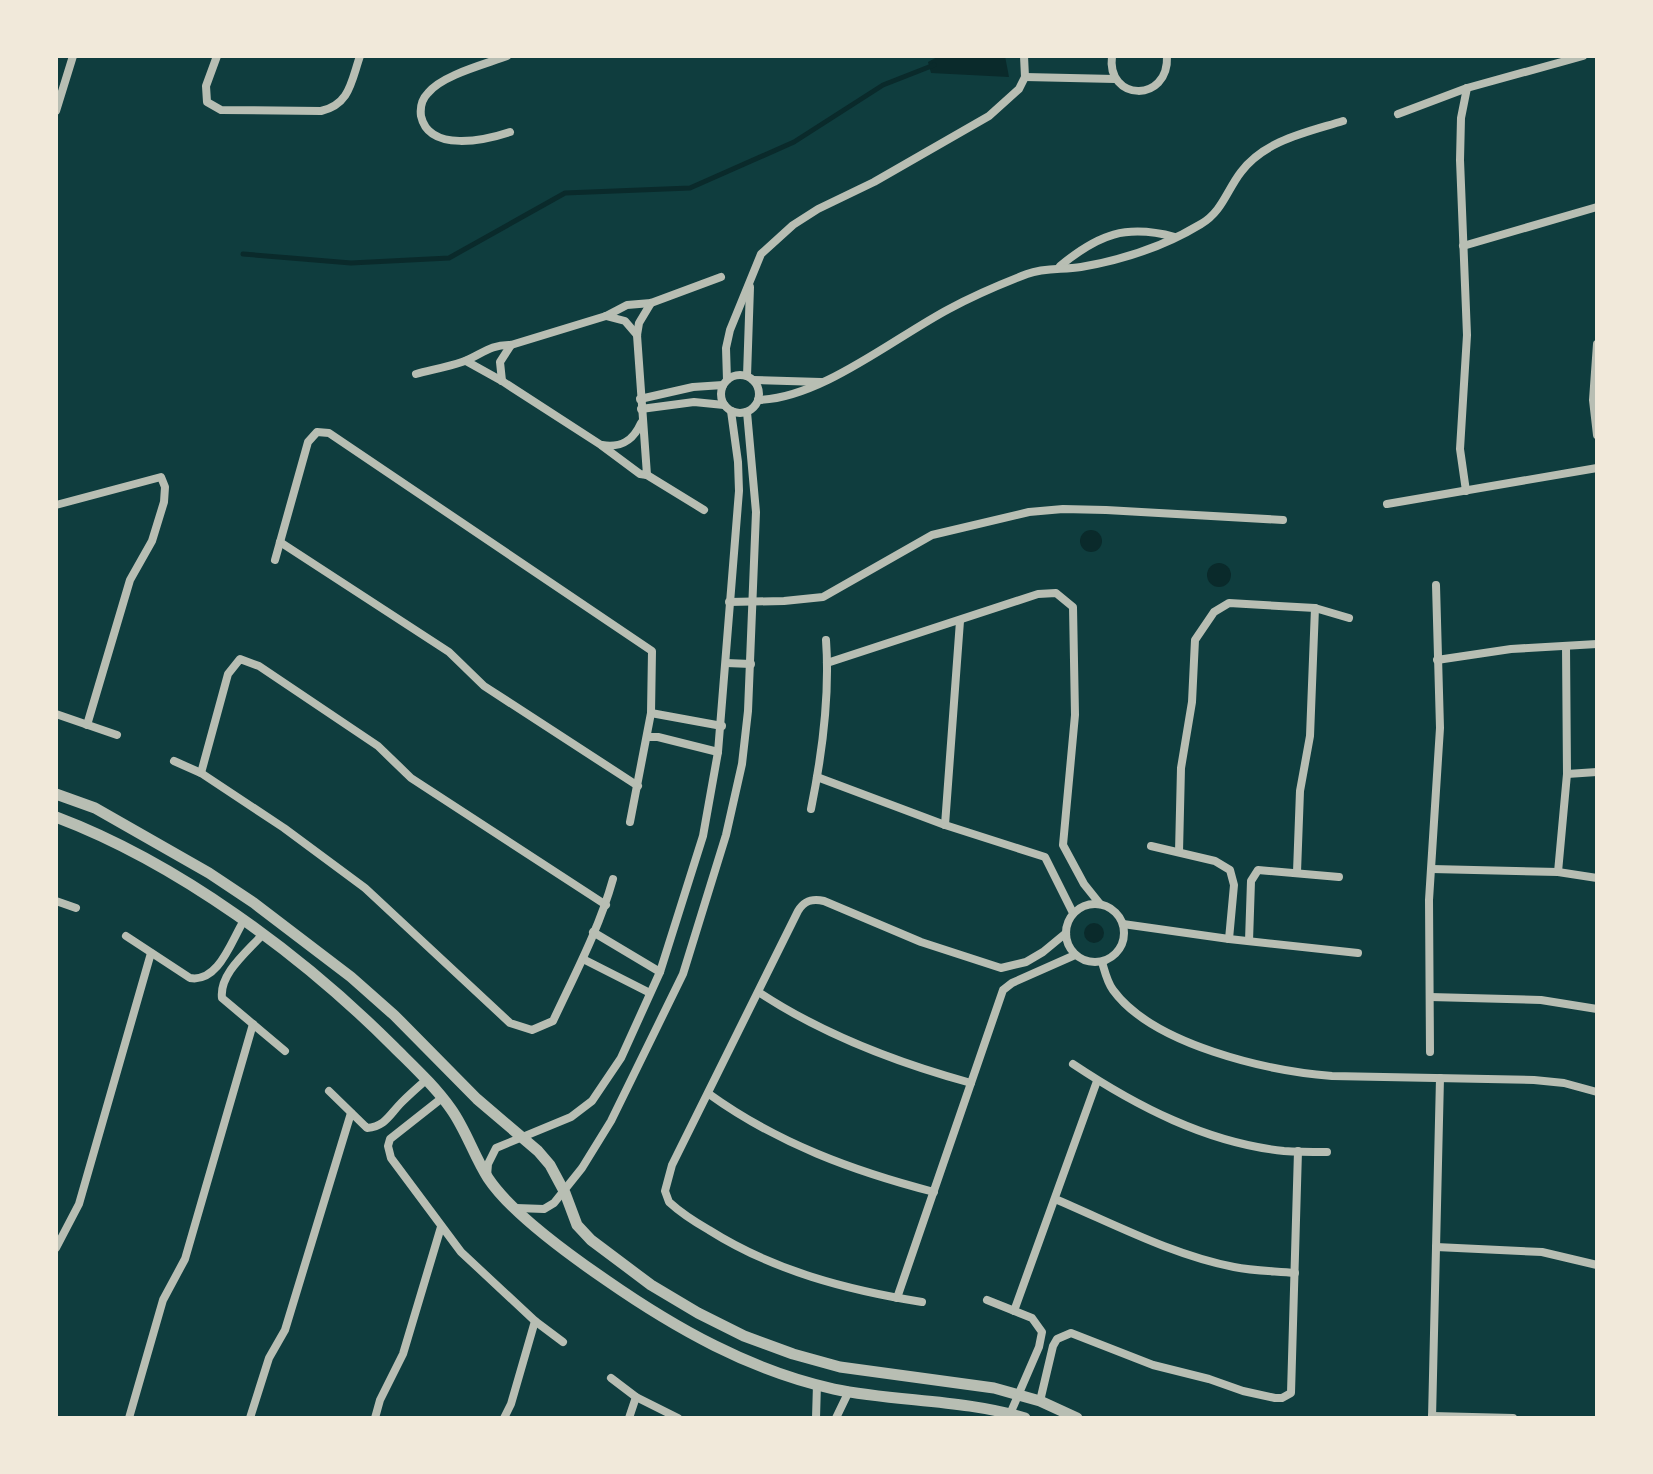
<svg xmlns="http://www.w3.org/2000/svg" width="1653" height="1474" font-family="Ubuntu,sans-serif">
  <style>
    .water { fill: #0a2a2b }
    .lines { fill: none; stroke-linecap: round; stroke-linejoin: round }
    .stream { stroke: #0a2a2b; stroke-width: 5 }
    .minor { stroke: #b8beb3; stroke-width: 8 }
    .tertiary { stroke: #b8beb3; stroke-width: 11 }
  </style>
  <rect width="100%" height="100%" fill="#0f3d3e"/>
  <g class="water">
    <path d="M939 56H1005L1009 77 931 73 928 62Z"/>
    <circle cx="1091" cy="541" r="11"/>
    <circle cx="1219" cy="575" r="12"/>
    <circle cx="1094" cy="933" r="10"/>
  </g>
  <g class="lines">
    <path class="stream" d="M243 254 351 263 449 258 565 193 690 188 794 142 883 85 934 65"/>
    <g class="minor">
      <path d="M217 56 206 86 207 102 221 110 321 111C350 104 351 82 360 56"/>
      <path d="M507 56C486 64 442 75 428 93 422 99 420 108 421 116 429 153 486 140 510 132"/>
      <path d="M1112 56C1106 101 1169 104 1167 56"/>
      <path d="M1025 77 1115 79"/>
      <path d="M56 111 73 56"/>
      <path d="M1398 114 1467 88 1583 56"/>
      <path d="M1463 246 1597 207"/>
      <path d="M1060 266C1099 234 1126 224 1175 237"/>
      <path d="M606 316 625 321 637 335"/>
      <path d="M1597 344 1593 400 1597 435"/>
      <path d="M466 361 502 381 601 445 640 474 647 475 704 510"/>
      <path d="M416 374C431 370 447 367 462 362 480 356 489 344 511 345L606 316 627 305 651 303 721 277"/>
      <circle cx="740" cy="394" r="19"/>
      <path d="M747 376 750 287"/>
      <path d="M727 380 726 348 730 330 761 254 793 225 818 209 874 182 989 116 1019 89 1025 77 1024 56"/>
      <path d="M753 380 821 382"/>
      <path d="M502 381 500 362 511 345"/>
      <path d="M640 399 693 387 723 385"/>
      <path d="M758 400C820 399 894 338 949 309 973 296 1001 284 1027 274 1045 267 1062 270 1081 267 1122 260 1165 246 1201 224 1222 212 1227 190 1241 172 1265 140 1308 132 1343 121"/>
      <path d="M641 409 694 402 724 405"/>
      <path d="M602 445C621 448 633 441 641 423"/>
      <path d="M647 475 637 335 639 323 651 303"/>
      <path d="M1466 491 1460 449 1467 335 1460 160 1461 118 1467 88"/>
      <path d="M1387 504 1597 468"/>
      <path d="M56 505 161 477 165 487 164 502 152 541 130 580 87 725"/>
      <path d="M280 542 449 652 484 686 638 786"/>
      <path d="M275 560 308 442 317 432 329 433 652 651 651 713 630 822"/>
      <path d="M729 602 784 601 823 597 932 535 1029 512 1063 509 1106 510 1283 520"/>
      <path d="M1437 660 1511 649 1597 644"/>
      <path d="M726 663 751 664"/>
      <path d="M827 663 1038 594 1056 593 1073 607 1075 715 1063 845 1084 884 1100 904"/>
      <path d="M651 713 722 726"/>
      <path d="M56 714 117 735"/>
      <path d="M647 737H658L718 752"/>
      <path d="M174 761 201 773 284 828 365 888 510 1023 532 1030 553 1021C575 974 599 929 613 879"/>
      <path d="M201 773 228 674 240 659 259 666 378 746 411 778 606 905"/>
      <path d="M1567 774 1597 772"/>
      <path d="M817 777 945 825 1045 857 1073 913"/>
      <path d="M811 809C822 755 830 695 826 640"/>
      <path d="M945 825 960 621"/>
      <path d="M1151 846 1215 861 1230 870 1234 885 1229 939"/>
      <path d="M1179 852 1181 768 1192 702 1195 640 1214 612 1229 603 1315 608 1349 618"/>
      <path d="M1432 869 1558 872 1597 878"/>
      <path d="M1297 872 1300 791 1310 736 1315 608"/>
      <path d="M1558 872 1567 774 1566 646"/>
      <path d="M56 901 76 908"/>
      <circle cx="1095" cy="933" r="29"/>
      <path d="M1123 924 1229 939 1358 953"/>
      <path d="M593 932 660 972"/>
      <path d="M262 935C247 952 219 974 222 998L285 1051"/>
      <path d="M126 936 190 978C218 983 231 942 243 922"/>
      <path d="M1249 941 1251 881 1258 870 1339 877"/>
      <path d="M583 959 650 993"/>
      <path d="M1102 962C1105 972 1107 982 1113 990 1153 1045 1268 1071 1332 1076L1534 1080 1564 1083 1597 1092"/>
      <path d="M760 993C824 1035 898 1063 971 1083"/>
      <path d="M1430 997 1541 1000 1597 1009"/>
      <path d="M1430 1052 1429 900 1440 728 1436 585"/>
      <path d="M1073 1064C1136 1106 1207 1143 1284 1151 1298 1152 1313 1152 1327 1152"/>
      <path d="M329 1091 367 1128C386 1126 389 1115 402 1102 410 1094 418 1087 426 1080"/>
      <path d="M709 1094C777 1143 853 1171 934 1192"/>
      <path d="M442 1098 390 1139 388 1146 391 1158 461 1252 535 1321 563 1342"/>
      <path d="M487 1176 488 1164 496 1148 571 1117 592 1101 621 1058 660 972 703 836 718 752 739 491 738 462 731 411"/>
      <path d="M1055 1199C1112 1223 1172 1255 1234 1267 1254 1271 1275 1271 1295 1273"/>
      <path d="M516 1208 544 1209 554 1203 582 1168 611 1121 683 974 726 835 742 764 748 711 756 512 747 412"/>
      <path d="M1436 1247 1542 1252 1597 1265"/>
      <path d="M56 1248 79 1204 151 953"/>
      <path d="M897 1298 1003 990 1012 983 1075 955"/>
      <path d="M987 1300 1032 1318 1042 1332 1039 1347 1010 1414"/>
      <path d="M922 1302C847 1290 774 1271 709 1230 695 1222 681 1213 669 1202L665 1191 672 1165 798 911C804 901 812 898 824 901L921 942 1001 968 1026 962 1043 952 1066 933"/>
      <path d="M1014 1311 1097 1081"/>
      <path d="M611 1378 636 1397 678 1418"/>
      <path d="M1040 1401 1053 1346 1057 1339 1071 1333 1153 1365 1209 1379 1243 1391 1275 1398H1282L1291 1393 1298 1151"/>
      <path d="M1432 1416 1513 1418"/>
      <path d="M129 1418 163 1300 185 1259 253 1024"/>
      <path d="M250 1418 269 1358 285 1330 351 1113"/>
      <path d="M375 1418 380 1400 403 1354 441 1227"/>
      <path d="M504 1418 511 1404 535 1321"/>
      <path d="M629 1418 636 1397"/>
      <path d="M816 1418 817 1384"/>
      <path d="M836 1418 849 1391"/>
      <path d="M1432 1418 1440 1078"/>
    </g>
    <g class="tertiary">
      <path d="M56 794 95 808 209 873 254 903 351 977 394 1015 477 1099 538 1151 550 1165 565 1193 577 1225 591 1240 651 1285 698 1313 744 1336 793 1354 840 1367 994 1388 1040 1401 1077 1418"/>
      <path d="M56 817C178 863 302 955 394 1047 413 1066 435 1086 451 1109 466 1130 474 1156 488 1178 511 1213 571 1256 606 1280 675 1328 751 1371 834 1389 897 1402 962 1399 1025 1418"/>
    </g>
  </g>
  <rect width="1653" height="1474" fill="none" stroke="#f1e9da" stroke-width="116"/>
</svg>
